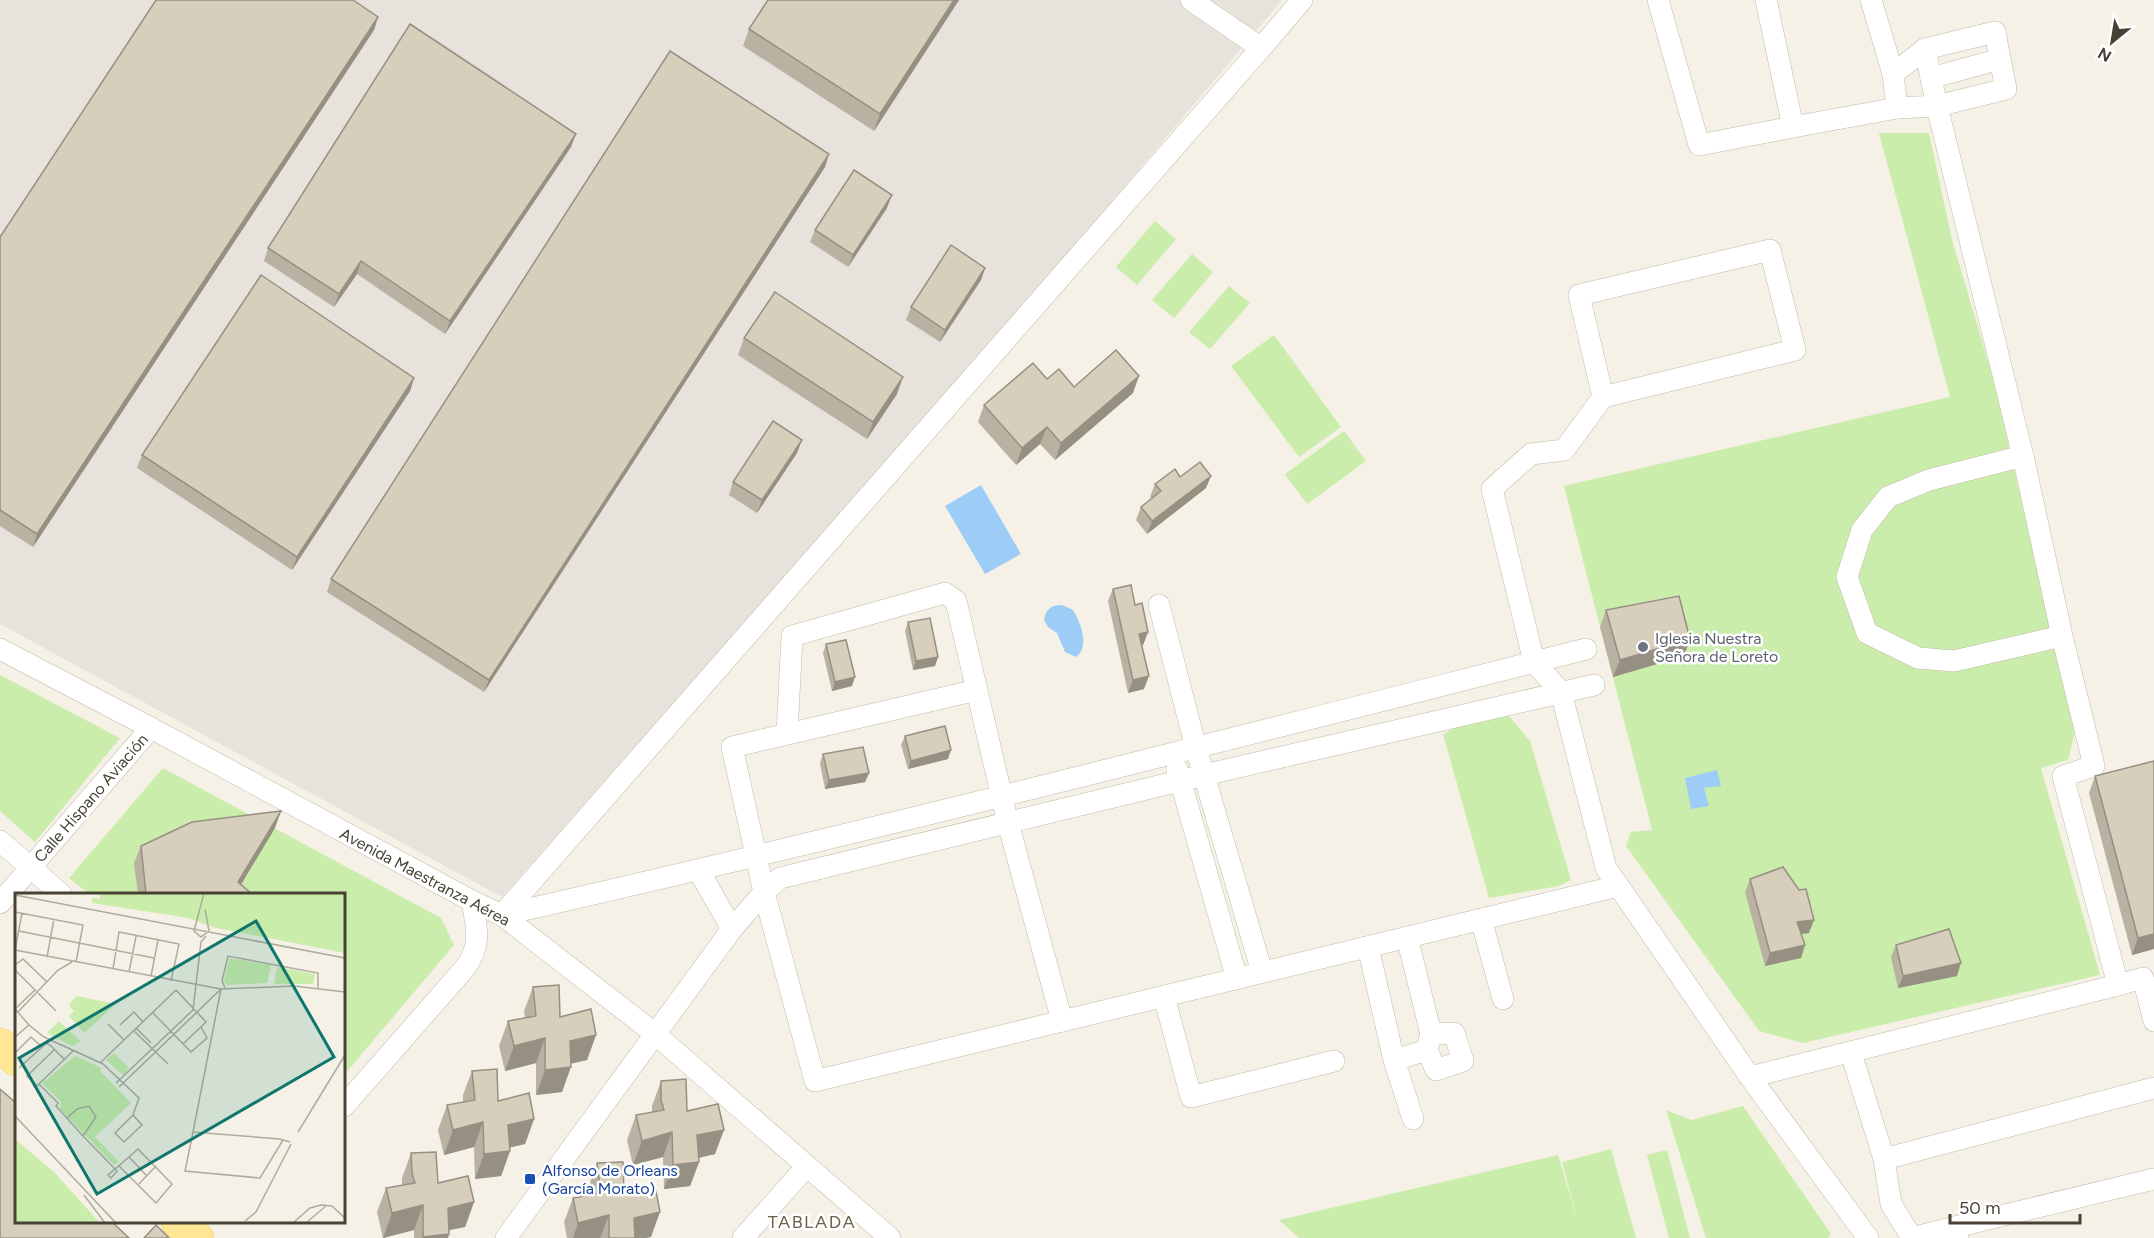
<svg xmlns="http://www.w3.org/2000/svg" width="2154" height="1238" font-family="Figtree,sans-serif">
  <style>
    .industrial { fill: #e7e2db }
    .green { fill: #cbedab }
    .water { fill: #9dcdf7 }
    .lines { fill: none; stroke-linecap: round; stroke-linejoin: round }
    .street-casing { stroke: #c1baa8; stroke-width: 22 }
    .primary-casing { stroke: #eeca5b; stroke-width: 34 }
    .street { stroke: #fff; stroke-width: 21 }
    .primary { stroke: #ffe795; stroke-width: 33 }
    .wall { fill: #b9b1a1 }
    .shaded-wall { fill: #969083 }
    .building { fill: #d7cebb; stroke: #969083; stroke-width: 1.5 }
    .worship-dot { fill: #6b7280; stroke: #fff; stroke-width: 2 }
    .transit-dot { fill: #1a4fb4; stroke: #fff; stroke-width: 2 }
    .labels { text-anchor: middle; dominant-baseline: central; stroke-width: 5; stroke-linejoin: round; paint-order: stroke }
    .worship-label { font-size: 16px; fill: #5b616d; stroke: #fff; text-anchor: start }
    .street-label { font-size: 16px; fill: #484235; stroke: #fff }
    .transit-label { font-size: 16px; fill: #164399; stroke: #fff; text-anchor: start }
    .neighbourhood-label { font-size: 18px; letter-spacing: 1.5px; fill: #6c614b; stroke: #fff }
    .inset-road { fill: none; stroke: #b0ab9f; stroke-width: 1.5 }
    .view { fill: #0f766e; fill-opacity: 0.15; stroke: #0f766e; stroke-width: 3 }
    .inset-edge { fill: none; stroke: #484235; stroke-width: 3 }
  </style>
  <rect width="100%" height="100%" fill="#f5f1e6"/>
  <path class="industrial" d="M0 0H1282L1033 295 502 897 0 624Z"/>
  <g class="green">
    <path d="M1879 133H1929L1952 240 1993 378 2075 732 2068 760 2041 768 2100 975 1803 1043 1759 1031 1626 846 1631 832 1652 830 1564 486 1950 397Z"/>
    <path d="M1155 221 1176 239 1137 285 1116 267Z"/>
    <path d="M1192 254 1213 272 1174 318 1152 300Z"/>
    <path d="M1229 286 1250 303 1210 349 1189 332Z"/>
    <path d="M1274 335 1341 427 1299 457 1231 366Z"/>
    <path d="M1344 431 1366 461 1307 504 1285 474Z"/>
    <path d="M0 675 120 738 35 842 0 811Z"/>
    <path d="M1494 708 1508 715 1530 741 1571 880 1559 886 1489 898 1443 734Z"/>
    <path d="M163 768 441 918 454 945 344 1075V894H89L69 878Z"/>
    <path d="M1743 1106 1831 1234 1828 1238H1706L1666 1110 1691 1120Z"/>
    <path d="M1611 1149 1636 1238H1299L1279 1220 1558 1155 1578 1221 1562 1162Z"/>
    <path d="M1667 1150 1690 1238H1669L1647 1155Z"/>
  </g>
  <g class="water">
    <path d="M981 485 1021 554 985 574 945 506Z"/>
    <path d="M1062 605 1073 610C1081 622 1090 648 1076 657L1065 652 1057 633 1048 627 1044 620C1046 609 1051 605 1062 605Z"/>
    <path d="M1717 770 1721 786 1704 788 1709 806 1691 809 1685 778Z"/>
  </g>
  <g class="lines">
    <defs>
      <g id="street">
        <path d="M1191 0 1261 48 1302 0"/>
        <path d="M1658 0 1699 145 1793 127"/>
        <path d="M1766 0 1793 127 1897 108 1937 106 2006 89 2000 59 1931 78 1937 106 2023 456"/>
        <path d="M1871 0 1893 74 1897 108"/>
        <path d="M1893 74 1925 49"/>
        <path d="M1931 78 1925 49 1995 32 2000 59"/>
        <path d="M1603 397 1579 295 1770 250 1795 350 1603 397 1564 450 1531 454 1492 489 1534 662 1561 692 1606 868 1750 1077 1868 1238"/>
        <path d="M1159 605 1196 748 1262 972"/>
        <path d="M0 649 151 728 472 901 502 915 654 1033 890 1238"/>
        <path d="M977 690 732 747 764 892 815 1081 1618 886"/>
        <path d="M787 734 792 636 945 593 956 601 1008 823 1062 1021"/>
        <path d="M1177 769 1237 979"/>
        <path d="M0 841 61 894"/>
        <path d="M699 871 732 929"/>
        <path d="M0 903 151 728"/>
        <path d="M502 915 1261 48"/>
        <path d="M502 915C865 833 1226 740 1586 649"/>
        <path d="M1481 919 1503 999"/>
        <path d="M1407 937 1431 1034"/>
        <path d="M1368 947 1394 1060 1413 1119"/>
        <path d="M2118 985 2143 978 2154 1021"/>
        <path d="M1164 996 1191 1097 1334 1061"/>
        <path d="M1851 1053 1884 1159 1891 1204 1912 1238 1955 1227"/>
        <path d="M1394 1060 1427 1050 1431 1034 1454 1033 1463 1061 1436 1070 1427 1050"/>
        <path d="M1750 1077 2118 985 2063 776 2094 766 2062 636 2023 456 1929 480 1888 497 1862 530 1847 577 1867 633 1918 658 1954 661 2062 636"/>
        <path d="M344 1106 465 968C482 945 477 928 472 901"/>
        <path d="M1884 1159 2154 1088"/>
        <path d="M506 1238 732 929 764 892 780 878 1204 775 1594 685"/>
        <path d="M743 1238 807 1166"/>
        <path d="M1958 1238 1955 1227 2154 1179"/>
      </g>
      <g id="primary">
        <path d="M0 1045 16 1059"/>
        <path d="M178 1222 197 1238"/>
      </g>
    </defs>
    <use href="#street" class="street-casing"/>
    <use href="#primary" class="primary-casing"/>
    <use href="#street" class="street"/>
    <use href="#primary" class="primary"/>
  </g>
  <g class="wall">
    <path d="M768 0H959L874 131 743 46 749 29Z"/>
    <path d="M378 17 374 30 33 547 0 526V237Z"/>
    <path d="M571 147 445 334 357 274 334 307 264 261 268 248Z"/>
    <path d="M825 167 484 692 327 592 331 579Z"/>
    <path d="M887 208 848 267 810 242 815 230Z"/>
    <path d="M985 268 981 280 940 342 906 320 911 307Z"/>
    <path d="M744 338 897 394 867 439 738 355Z"/>
    <path d="M414 378 410 391 292 570 137 468 142 455Z"/>
    <path d="M1047 379 1074 387 1133 393 1055 460 1040 444 1016 465 978 422 984 405Z"/>
    <path d="M797 453 757 513 729 495 733 482Z"/>
    <path d="M1180 477 1206 488 1147 534 1136 520 1141 507 1151 498 1150 497 1155 484Z"/>
    <path d="M1113 589 1135 605 1148 632 1143 645H1142L1144 689 1128 693 1108 601Z"/>
    <path d="M1606 610 1684 656 1613 677 1600 627Z"/>
    <path d="M908 622 938 657 935 666 913 670 905 631Z"/>
    <path d="M826 644 852 686 832 691 823 653Z"/>
    <path d="M905 736 948 759 908 769 901 745Z"/>
    <path d="M823 754 869 773 865 782 825 789 820 763Z"/>
    <path d="M2095 776 2154 949 2132 955 2089 793Z"/>
    <path d="M275 828 241 885 252 894H138L134 863 141 846Z"/>
    <path d="M1750 879 1809 933 1801 934 1805 945 1801 958 1765 966 1745 892Z"/>
    <path d="M1896 945 1957 976 1898 988 1891 957Z"/>
    <path d="M533 987 560 1017 596 1035 587 1060 571 1063 562 1092 536 1095V1063L505 1071 499 1046 508 1021 525 1018 524 1011Z"/>
    <path d="M472 1071 498 1101 534 1119 525 1144 510 1147V1151L501 1176 475 1179 474 1147 444 1155 438 1130 447 1105 463 1102V1095Z"/>
    <path d="M661 1081 687 1111 715 1154 699 1158V1162L690 1186 664 1189 663 1157 633 1165 627 1140 636 1115 652 1113V1106Z"/>
    <path d="M411 1153 438 1183 474 1202 465 1227 449 1230V1234L448 1238H414V1230L383 1238 377 1212 386 1188 402 1185V1178Z"/>
    <path d="M597 1163 624 1194 651 1237 645 1238H567L564 1222 573 1198 589 1195 588 1188Z"/>
  </g>
  <g class="shaded-wall">
    <path d="M954 0H959L874 131 880 114Z"/>
    <path d="M378 17 374 30 33 547 37 534Z"/>
    <path d="M576 134 571 147 445 334 450 321Z"/>
    <path d="M829 154 825 167 484 692 489 680Z"/>
    <path d="M892 195 887 208 848 267 853 255Z"/>
    <path d="M361 261 357 274 334 307 339 294Z"/>
    <path d="M985 268 981 280 940 342 945 330Z"/>
    <path d="M1139 376 1133 393 1055 460 1061 443Z"/>
    <path d="M903 377 897 394 867 439 873 422Z"/>
    <path d="M414 378 410 391 292 570 297 557Z"/>
    <path d="M1047 427 1040 444 1016 465 1022 448Z"/>
    <path d="M802 440 797 453 757 513 762 500Z"/>
    <path d="M1211 476 1206 488 1147 534 1152 521Z"/>
    <path d="M1148 632 1143 645 1135 646 1139 634Z"/>
    <path d="M1690 639 1684 656 1613 677 1620 660Z"/>
    <path d="M938 657 935 666 913 670 916 661Z"/>
    <path d="M1149 676 1144 689 1128 693 1133 680Z"/>
    <path d="M855 677 852 686 832 691 835 682Z"/>
    <path d="M951 750 948 759 908 769 911 761Z"/>
    <path d="M869 773 865 782 825 789 829 780Z"/>
    <path d="M281 811 275 828 235 894 238 882Z"/>
    <path d="M1814 920 1809 933 1792 935 1797 922Z"/>
    <path d="M2154 934V949L2132 955 2138 938Z"/>
    <path d="M1805 945 1801 958 1765 966 1770 953Z"/>
    <path d="M1961 963 1957 976 1898 988 1903 976Z"/>
    <path d="M596 1035 587 1060 561 1066 570 1041Z"/>
    <path d="M545 1038 536 1063 505 1071 514 1046Z"/>
    <path d="M571 1067 562 1092 536 1095 545 1070Z"/>
    <path d="M534 1119 525 1144 499 1150 508 1125Z"/>
    <path d="M483 1122 474 1147 444 1155 453 1130Z"/>
    <path d="M724 1130 715 1154 688 1160 697 1135Z"/>
    <path d="M672 1132 663 1157 633 1165 642 1141Z"/>
    <path d="M510 1151 501 1176 475 1179 484 1154Z"/>
    <path d="M699 1162 690 1186 664 1189 673 1165Z"/>
    <path d="M474 1202 465 1227 439 1232 448 1208Z"/>
    <path d="M423 1205 414 1230 383 1238 392 1213Z"/>
    <path d="M660 1212 651 1237 645 1238H626L634 1218Z"/>
    <path d="M609 1215 600 1238H573L578 1223Z"/>
    <path d="M449 1234 448 1238H423V1237Z"/>
  </g>
  <g class="building">
    <path d="M156 0H353L378 17 37 534 0 510V237Z"/>
    <path d="M768 0H954L880 114 749 29Z"/>
    <path d="M410 24 576 134 450 321 361 261 339 294 268 248Z"/>
    <path d="M670 51 829 154 489 680 331 579Z"/>
    <path d="M854 170 892 195 853 255 815 230Z"/>
    <path d="M951 245 985 268 945 330 911 307Z"/>
    <path d="M261 275 414 378 297 557 142 455Z"/>
    <path d="M775 292 903 377 873 422 744 338Z"/>
    <path d="M1116 350 1139 376 1061 443 1047 427 1022 448 984 405 1033 363 1047 379 1059 369 1074 387Z"/>
    <path d="M773 421 802 440 762 500 733 482Z"/>
    <path d="M1200 462 1211 476 1152 521 1141 507 1161 491 1155 484 1175 469 1180 477Z"/>
    <path d="M1131 585 1135 605 1142 603 1148 632 1139 634 1149 676 1133 680 1113 589Z"/>
    <path d="M1679 596 1690 639 1620 660 1606 610Z"/>
    <path d="M930 618 938 657 916 661 908 622Z"/>
    <path d="M846 640 855 677 835 682 826 644Z"/>
    <path d="M945 726 951 750 911 761 905 736Z"/>
    <path d="M863 747 869 773 829 780 823 754Z"/>
    <path d="M2154 761V934L2138 938 2095 776Z"/>
    <path d="M281 811 238 882 252 894H146L141 846 192 822Z"/>
    <path d="M1783 867 1799 890 1806 889 1814 920 1797 922 1805 945 1770 953 1750 879Z"/>
    <path d="M1949 929 1961 963 1903 976 1896 945Z"/>
    <path d="M559 985 560 1017 591 1009 596 1035 570 1041 571 1067 545 1070V1038L514 1046 508 1021 536 1016 533 987Z"/>
    <path d="M497 1069 498 1101 529 1093 534 1119 508 1125 510 1151 484 1154 483 1122 453 1130 447 1105 475 1100 472 1071Z"/>
    <path d="M686 1079 687 1111 718 1104 724 1130 697 1135 699 1162 673 1165 672 1132 642 1141 636 1115 664 1110 661 1100V1081Z"/>
    <path d="M0 1089 16 1103V1221H111L129 1238H0Z"/>
    <path d="M436 1152 438 1183 468 1176 474 1202 448 1208 449 1234 423 1237V1205L392 1213 386 1188 415 1183 412 1173 411 1153Z"/>
    <path d="M623 1162 624 1194 655 1186 660 1212 634 1218 635 1238H609V1215L578 1223 573 1198 601 1193 597 1163Z"/>
    <path d="M156 1225 169 1238H144Z"/>
  </g>
  <circle class="worship-dot" cx="1643" cy="647" r="6"/>
  <rect class="transit-dot" x="524" y="1173" width="12" height="12" rx="3"/>
  <g class="labels">
    <g class="worship-label">
      <text x="1655" y="638">Iglesia Nuestra<tspan x="1655" dy="18">Señora de Loreto</tspan></text>
    </g>
    <g class="street-label">
      <text transform="translate(91 798) rotate(-49)">Calle Hispano Aviación</text>
      <text transform="translate(425 877) rotate(28)">Avenida Maestranza Aérea</text>
    </g>
    <g class="transit-label">
      <text x="542" y="1170">Alfonso de Orleans<tspan x="542" dy="18">(García Morato)</tspan></text>
    </g>
    <g class="neighbourhood-label">
      <text x="812" y="1222">TABLADA</text>
    </g>
  </g>
  <g transform="translate(15 893)">
    <rect width="330" height="330" fill="#f5f1e6"/>
    <path d="M79 0H330V60L201 35 173 25 77 10V5L85 6V2ZM214 65 256 72 252 90 212 92 209 89ZM262 74 300 81 298 91H259ZM62 103 101 111 69 140 54 123 59 118 54 112ZM44 128 49 133 66 148 57 153 32 140ZM99 160 114 175 108 182 91 167ZM60 163 87 175 85 178 116 210 80 244 104 269 99 272 45 216 46 209 27 190ZM0 246 39 279 85 330H0Z" fill="#cbedab"/>
    <path class="inset-road" d="M189 0 179 38 186 44 194 38M0 2 330 65M190 16 194 38M0 19 68 32 61 69M4 38 139 65M0 57 206 96 279 93 330 99M0 57 7 20M32 64 39 26M0 72 8 66 32 89M98 76 104 39 164 51 156 88M0 77 21 98M114 79 121 43M136 83 143 47M210 95 207 88 213 63 303 80V95M20 97 0 116 14 132 29 144 88 171 124 205 118 222 100 240 109 249 127 232 118 222M23 100 41 118M3 119 43 77 57 69M138 120 176 159 192 145 186 134M93 131 109 147M105 132 119 119 128 129M121 135 136 150M119 138 153 171M0 144 14 132M27 154 31 150 35 152 49 166M0 160 16 144 27 154 4 175M85 170 161 97 191 129 168 151M101 190 178 117 186 49 191 43M24 191 22 193 12 183 39 157M104 194 206 96M0 223 101 330M52 225 62 216 74 213 81 224 68 243 41 213 43 210 24 191 59 157M178 239 206 96M283 239 330 162M68 243 100 276M268 247 245 285 170 278 178 239 265 246 268 247 275 249M114 264 123 256 157 291 141 310 123 292M104 273 123 292 141 273M100 276 102 278 96 285 93 282 114 264 132 283M69 302 90 330M230 328 241 319 276 251M278 330 295 315 306 312 317 313 330 325M291 330 312 312"/>
    <path class="view" d="M241 28 319 164 82 301 4 165Z"/>
    <rect width="330" height="330" class="inset-edge"/>
  </g>
  <g transform="translate(2112 42) rotate(210)" stroke="#ffffff" stroke-width="4.5" paint-order="stroke">
  <path d="M0-4.5L10 22L0 15L-10 22Z" fill="#484235"/>
  <text y="-9" font-size="16" font-weight="bold" text-anchor="middle" fill="#484235">N</text>
  </g>
  <path d="M1950 1214v9h130v-9" fill="none" stroke="#484235" stroke-width="3"/>
  <text x="1959" y="1214" font-size="18" fill="#484235" stroke="#ffffff" stroke-width="4.5" paint-order="stroke">50 m</text>
</svg>
